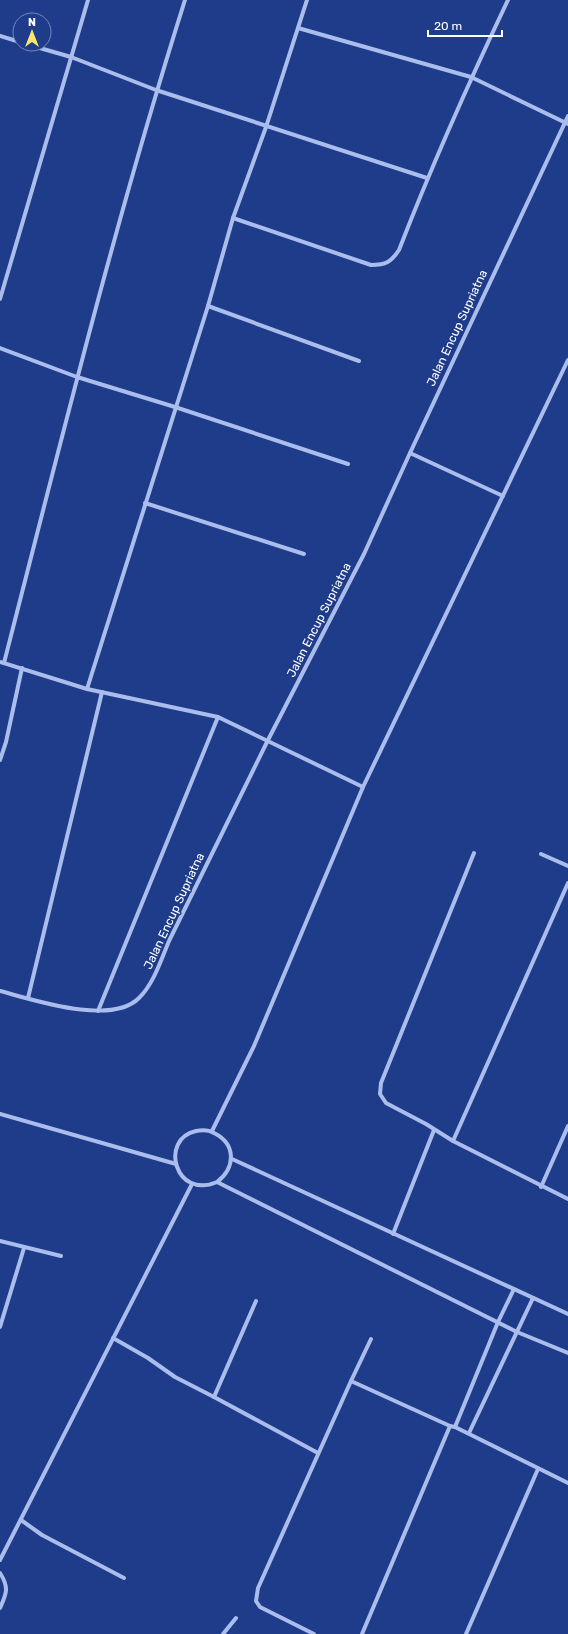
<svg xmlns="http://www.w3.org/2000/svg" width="568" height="1634" font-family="Rubik,sans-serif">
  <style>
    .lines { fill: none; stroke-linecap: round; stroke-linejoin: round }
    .street { stroke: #aabdec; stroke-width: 4 }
    .labels { text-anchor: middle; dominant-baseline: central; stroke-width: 3; stroke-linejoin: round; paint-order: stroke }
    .street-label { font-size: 12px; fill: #fff; stroke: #1e3c8a }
  </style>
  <rect width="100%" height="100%" fill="#1e3c8a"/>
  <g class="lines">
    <g class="street">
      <path d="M298 28 471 77 568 124"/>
      <path d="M0 36 20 42"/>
      <path d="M26 44 71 57 156 90 427 178"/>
      <path d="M233 218 371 265C386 265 391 262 399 250 432 165 469 82 508 0"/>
      <path d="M0 299 88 0"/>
      <path d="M208 306 359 361"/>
      <path d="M0 348 77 377 175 407 348 464"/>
      <path d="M410 453 503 496"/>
      <path d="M145 503 304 554"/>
      <path d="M0 662 87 689 218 717 363 787"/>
      <path d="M4 663C61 441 116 218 185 0"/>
      <path d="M87 689 208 306 233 218 266 127 307 0"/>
      <path d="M0 760 6 742 22 668"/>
      <path d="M474 853 381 1083 380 1094 386 1103 426 1124 453 1141 568 1199"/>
      <path d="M541 854 568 866"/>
      <path d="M0 991C34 1000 111 1026 139 998 154 983 161 960 169 941L268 740 364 554 410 453 568 116"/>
      <path d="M28 998 102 692"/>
      <path d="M98 1011 218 717"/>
      <path d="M0 1114 176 1164"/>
      <path d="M212 1131 254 1046 363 787 568 360"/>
      <path d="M453 1141 568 883"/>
      <path d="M232 1159 568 1314"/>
      <path d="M217 1182C236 1167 236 1144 214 1133 209 1130 202 1130 196 1131 159 1139 175 1200 217 1182L517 1332 568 1353"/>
      <path d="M541 1187 568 1126"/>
      <path d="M393 1234 434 1130"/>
      <path d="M0 1241 61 1256"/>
      <path d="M256 1301 214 1397 318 1453"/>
      <path d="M0 1327 24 1248"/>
      <path d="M113 1338 148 1358 175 1377 214 1397"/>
      <path d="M371 1339 351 1381 450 1426 455 1427 568 1483"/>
      <path d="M455 1427 498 1322 514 1289"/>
      <path d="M469 1433 533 1298"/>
      <path d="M21 1520 42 1535 124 1578"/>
      <path d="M0 1560 192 1184"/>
      <path d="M0 1573C9 1587 7 1593 0 1608"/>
      <path d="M223 1634 236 1618"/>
      <path d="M314 1634 260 1607 256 1601 258 1588 351 1381"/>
      <path d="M362 1634 450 1426"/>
      <path d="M466 1634 538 1469"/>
    </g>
  </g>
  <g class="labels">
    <g class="street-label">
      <text transform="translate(457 328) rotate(-65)">Jalan Encup Supriatna</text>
      <text transform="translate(319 620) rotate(-63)">Jalan Encup Supriatna</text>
      <text transform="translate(174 911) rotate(-65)">Jalan Encup Supriatna</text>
    </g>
  </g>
  <g transform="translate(32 32)"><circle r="19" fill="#1e3c8a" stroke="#788ab9"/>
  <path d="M0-3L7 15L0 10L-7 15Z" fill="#fae769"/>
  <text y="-6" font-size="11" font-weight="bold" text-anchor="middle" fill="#ffffff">N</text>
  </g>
  <path d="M428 30v6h74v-6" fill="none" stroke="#ffffff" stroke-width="2"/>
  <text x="434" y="30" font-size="12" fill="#ffffff" stroke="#1e3c8a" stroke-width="3" paint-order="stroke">20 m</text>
</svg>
